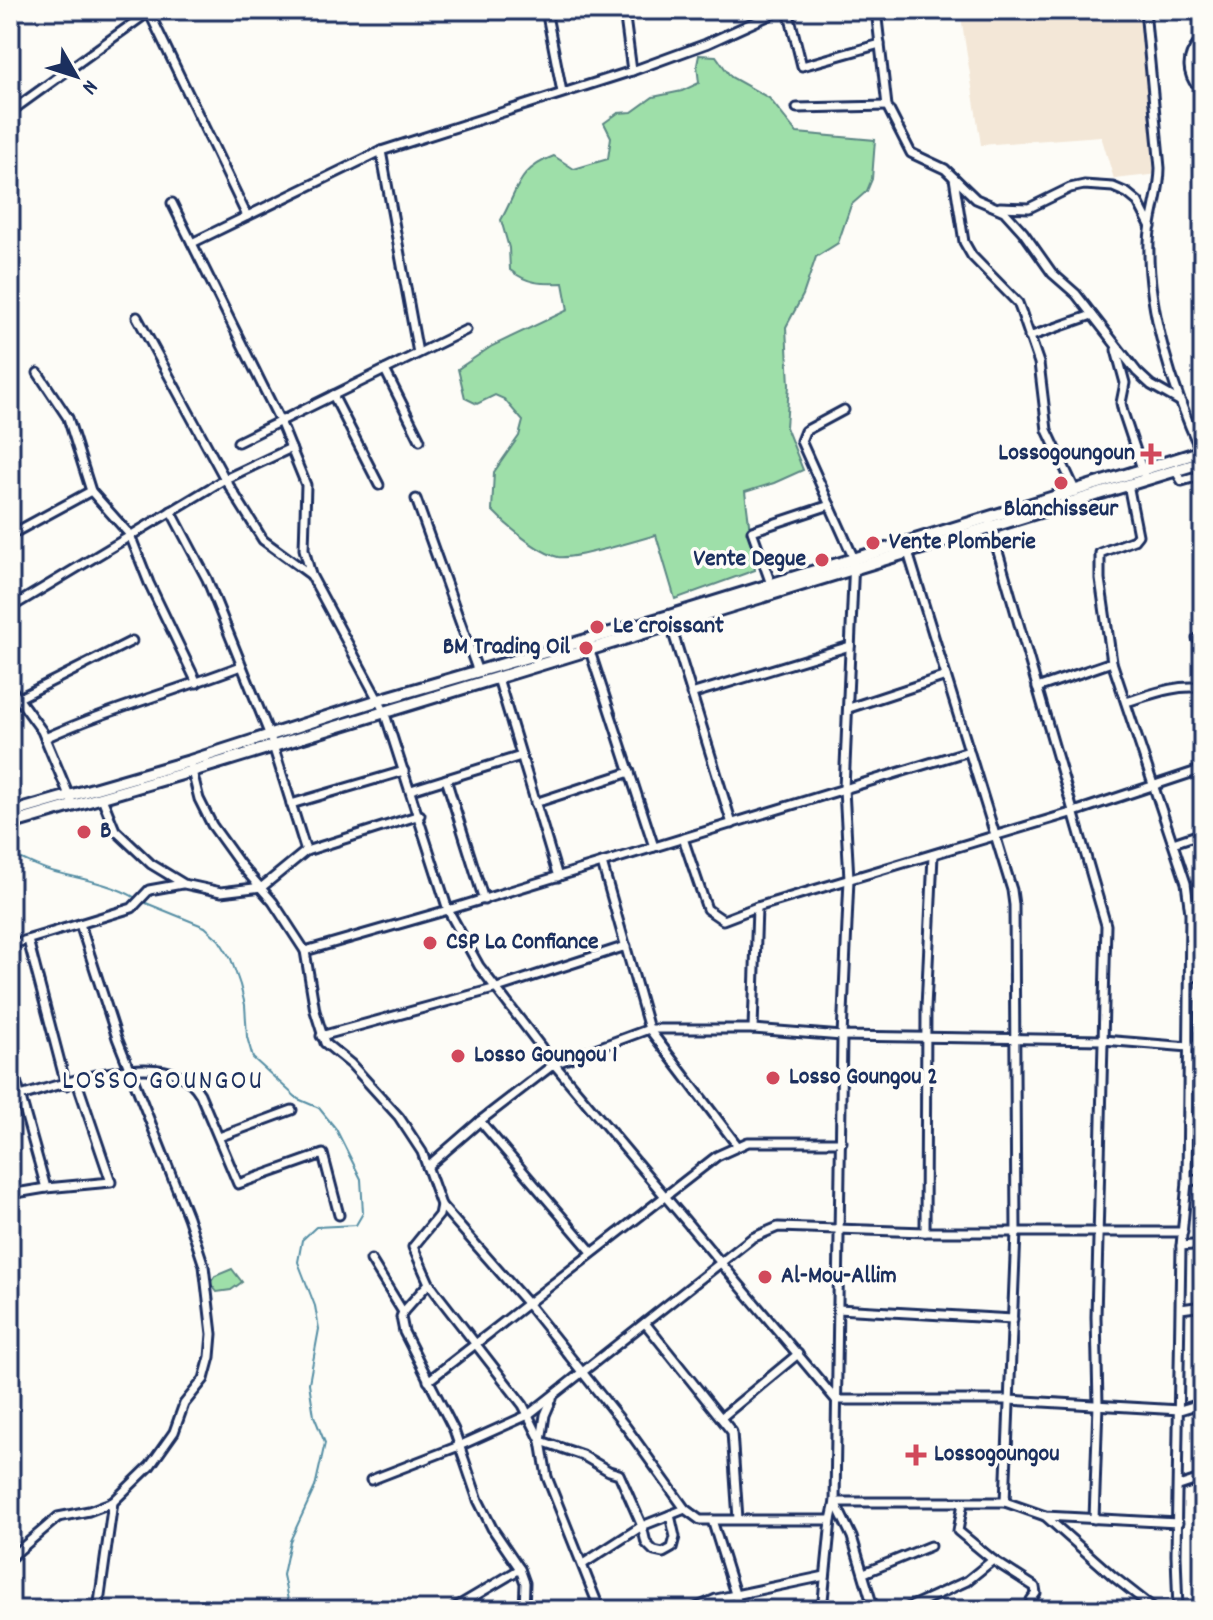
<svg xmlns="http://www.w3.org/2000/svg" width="1213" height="1620" font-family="Dekko,sans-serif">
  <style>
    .built { fill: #f3e7d7 }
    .green { fill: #9edfa9; stroke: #5c8784; stroke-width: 2 }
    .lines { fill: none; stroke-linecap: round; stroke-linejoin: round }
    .stream { stroke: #558ea4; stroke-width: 2 }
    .street-casing { stroke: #1b2f5e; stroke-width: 13 }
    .secondary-casing { stroke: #1b2f5e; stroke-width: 16 }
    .street { stroke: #fdfcf7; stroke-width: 7 }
    .secondary { stroke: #fdfcf7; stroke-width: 10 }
    .poi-dot { fill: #d1495b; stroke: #fdfcf7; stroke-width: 3 }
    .labels { text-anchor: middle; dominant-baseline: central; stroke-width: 7; stroke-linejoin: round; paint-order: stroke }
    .poi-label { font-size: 24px; font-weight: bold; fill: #1b2f5e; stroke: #fdfcf7; text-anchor: start }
    .quarter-label { font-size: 28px; letter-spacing: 2px; fill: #1b2f5e; stroke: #fdfcf7 }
  </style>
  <rect width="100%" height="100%" fill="#fdfcf7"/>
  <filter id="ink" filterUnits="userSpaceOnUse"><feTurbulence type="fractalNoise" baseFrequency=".0125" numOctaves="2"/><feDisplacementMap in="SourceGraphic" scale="16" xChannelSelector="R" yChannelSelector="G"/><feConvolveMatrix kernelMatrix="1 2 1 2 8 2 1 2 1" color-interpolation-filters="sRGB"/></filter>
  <g filter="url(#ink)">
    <path class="built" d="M960 10H1141L1160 174 1114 179 1101 136 981 145Z"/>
    <g class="green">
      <path d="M699 55 716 56 731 77 769 98 797 133 875 140 872 179 867 191 851 205 838 243 816 257 803 295 786 327 789 385 786 427 803 470 774 483 745 492 755 570 675 599 656 535C639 540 572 560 558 557 537 552 507 526 492 510L494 472 519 436 523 421 504 399 495 395 477 404 465 398 458 369 492 346 568 310 563 283C541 284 528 284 510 270L509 248 501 220C519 188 517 170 554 156L574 169 608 159 611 137 604 123 618 113 632 112 653 97 682 91 699 83 697 65Z"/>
      <path d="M232 1269 242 1282 231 1290 217 1292 210 1283 215 1276Z"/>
    </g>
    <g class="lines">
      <g class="stream">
        <path d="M10 854C23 859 37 867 51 871 81 879 109 883 136 898"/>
        <path d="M141 901 205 927 219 940 231 959 240 985 245 1005 247 1037 253 1058 298 1099 319 1108 336 1129 361 1179 363 1213 356 1225 316 1227 302 1240 298 1262 315 1306 319 1329 309 1383 314 1416 325 1443 315 1487 290 1541 283 1575 290 1610"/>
      </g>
      <defs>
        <g id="street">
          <path d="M546 10 562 92"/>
          <path d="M624 10 632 71"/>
          <path d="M788 10 802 66 880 44"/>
          <path d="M876 10 887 106 911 153 945 169 976 199 1004 211 1023 232 1052 273 1076 294 1137 372 1151 385 1181 402"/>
          <path d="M1145 10 1160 168C1160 194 1150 216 1149 242 1147 310 1173 390 1201 452"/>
          <path d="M149 12 247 216"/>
          <path d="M1203 38C1190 51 1184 65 1194 82L1203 83"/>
          <path d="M797 108 887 106"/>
          <path d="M10 112 150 11"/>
          <path d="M381 151 418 353"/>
          <path d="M954 178 964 242 972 256 1018 303 1021 311 1039 363 1047 430 1076 492"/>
          <path d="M172 203 280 421 306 485 304 549 311 575 384 711 448 910 479 966 554 1064 836 1400"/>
          <path d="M1000 207 1029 208 1070 188 1084 185 1113 187 1127 193 1138 202 1151 227"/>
          <path d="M192 243 381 151 632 71 706 44 781 10"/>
          <path d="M137 317 225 479 263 540 311 575"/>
          <path d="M1029 337 1092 315"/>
          <path d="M1116 350 1125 383 1121 403 1123 412 1145 478"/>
          <path d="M385 370 420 440"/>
          <path d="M38 373 68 418 91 491 130 535 149 583 197 683"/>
          <path d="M333 395 379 485"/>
          <path d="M238 442 466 330"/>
          <path d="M1175 470 1182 481 1203 475"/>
          <path d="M1128 484 1138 535 1134 540 1100 553V579L1112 662 1186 883 1190 913 1187 1182 1181 1246 1176 1555 1178 1610"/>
          <path d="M416 499 478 672"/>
          <path d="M171 511 207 579 270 736 306 851"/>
          <path d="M990 524 1106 925 1096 1317 1098 1404 1094 1519"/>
          <path d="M10 535 91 491"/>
          <path d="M907 549 1012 890 1014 905 1016 1232 1005 1502"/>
          <path d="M771 584 752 531 830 505"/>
          <path d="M10 608 225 479 291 448"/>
          <path d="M670 623 732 824"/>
          <path d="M1197 639H1203"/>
          <path d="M589 648 654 847"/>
          <path d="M498 678 558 877"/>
          <path d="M10 687 42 731 71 800"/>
          <path d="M1037 688 1112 662"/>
          <path d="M691 694 850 646"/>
          <path d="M19 698 132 641"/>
          <path d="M1126 702C1152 694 1176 684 1203 688"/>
          <path d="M849 708 946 676"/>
          <path d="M45 738C109 709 176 691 241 666"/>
          <path d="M191 767 199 799 212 825 240 864 273 902 305 951 448 910 969 751"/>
          <path d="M446 779 484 900"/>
          <path d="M411 790 521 756"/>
          <path d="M102 798 115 830 151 864 184 884 221 892 262 887 306 851 420 815"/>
          <path d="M535 803 630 772"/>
          <path d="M291 804 404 771"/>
          <path d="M683 838 707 909 723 920 757 907 1074 812 1203 769"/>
          <path d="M1173 843 1203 833"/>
          <path d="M602 863 649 1029 737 1145"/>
          <path d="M1189 904 1203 900"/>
          <path d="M28 940 66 1085"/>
          <path d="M10 945 132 908 149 890 182 884"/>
          <path d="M305 951 315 1011 325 1043 351 1064 399 1117 422 1152 441 1205 527 1303 626 1427 685 1509 700 1520H831"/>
          <path d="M1190 978 1203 974"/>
          <path d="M753 1029 757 907"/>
          <path d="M321 1036 497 988 626 946"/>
          <path d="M10 1059 46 1188"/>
          <path d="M10 1099C57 1087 170 1041 200 1094L238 1184 323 1154 339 1215"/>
          <path d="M480 1121 592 1252"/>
          <path d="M1187 1122 1203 1117"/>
          <path d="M219 1137 292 1110"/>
          <path d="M427 1167 480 1121 554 1064 649 1029H753L842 1036 1103 1040 1189 1047 1203 1043"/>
          <path d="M1187 1182 1203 1178"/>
          <path d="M10 1194 46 1188 111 1182 77 1082"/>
          <path d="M441 1205 439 1215 413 1247 429 1283 440 1298 523 1405 541 1441 547 1477 600 1610"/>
          <path d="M925 1232 926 1008 933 855"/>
          <path d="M1181 1246 1203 1244"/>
          <path d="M371 1260 403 1312"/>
          <path d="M429 1283 403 1312 401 1317 404 1332 454 1430 478 1500 492 1528 520 1569 525 1583 524 1610"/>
          <path d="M838 1309 1013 1319"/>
          <path d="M1181 1309 1203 1306"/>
          <path d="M645 1323 732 1432 738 1519"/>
          <path d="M428 1381 717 1156 748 1142H842"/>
          <path d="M552 1399 545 1415 541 1441 582 1455 609 1471 619 1474 642 1526 646 1543 654 1551 663 1553 672 1548 675 1537 670 1515"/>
          <path d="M836 1400H1008L1180 1410 1203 1403"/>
          <path d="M722 1417 798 1354"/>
          <path d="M371 1480 459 1446 528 1415 752 1238 778 1227 925 1232H1183"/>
          <path d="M1179 1486 1203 1478"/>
          <path d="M963 1503 958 1531 993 1560 1035 1587 1036 1593 1031 1600 1030 1610"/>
          <path d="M1045 1516 1114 1577 1156 1610"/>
          <path d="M712 1520 740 1610"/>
          <path d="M10 1558 58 1517 89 1511 113 1502 150 1466 174 1432 184 1404 204 1379 210 1357 212 1334 204 1266 188 1217 117 1038 80 924"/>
          <path d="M583 1564 642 1526 685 1509"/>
          <path d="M864 1573 930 1546"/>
          <path d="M98 1610 113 1502"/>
          <path d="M451 1610 520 1569"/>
          <path d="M691 1610 716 1599 825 1576"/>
          <path d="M822 1610 831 1520 835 1502 842 1036 849 879 844 789 854 559 801 441 805 431 844 410"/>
          <path d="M874 1610 852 1537 835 1502H1005L1045 1516 1178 1523"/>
          <path d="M903 1610 967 1581 993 1560"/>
        </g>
        <g id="secondary">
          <path d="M10 813 190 761 379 700 669 616 1203 451"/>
          <path d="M10 824 192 771 1203 462"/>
        </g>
      </defs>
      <use href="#street" class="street-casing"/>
      <use href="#secondary" class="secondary-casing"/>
      <use href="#street" class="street"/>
      <use href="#secondary" class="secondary"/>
    </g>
  </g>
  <g class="poi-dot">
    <path d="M1147 442h8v8h8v8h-8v8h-8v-8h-8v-8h8z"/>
    <circle cx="1061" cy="483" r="8"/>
    <circle cx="873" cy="543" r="8"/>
    <circle cx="822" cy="560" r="8"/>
    <circle cx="597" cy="627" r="8"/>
    <circle cx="586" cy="648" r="8"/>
    <circle cx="84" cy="832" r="8"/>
    <circle cx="430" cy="943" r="8"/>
    <circle cx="458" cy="1056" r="8"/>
    <circle cx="773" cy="1078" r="8"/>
    <circle cx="765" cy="1277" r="8"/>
    <path d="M912 1443h8v8h8v8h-8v8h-8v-8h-8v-8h8z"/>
  </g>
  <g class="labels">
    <g class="poi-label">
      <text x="1135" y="454" text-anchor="end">Lossogoungoun</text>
      <text x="1061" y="510" text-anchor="middle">Blanchisseur</text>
      <text x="889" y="543">Vente Plomberie</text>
      <text x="806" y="560" text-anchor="end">Vente Degue</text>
      <text x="613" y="627">Le croissant</text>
      <text x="570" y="648" text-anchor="end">BM Trading Oil</text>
      <text x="100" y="832">B</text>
      <text x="446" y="943">CSP La Confiance</text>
      <text x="474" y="1056">Losso Goungou 1</text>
      <text x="789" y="1078">Losso Goungou 2</text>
      <text x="781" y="1277">Al-Mou-Allim</text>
      <text x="934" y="1455">Lossogoungou</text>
    </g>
    <g class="quarter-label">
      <text x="163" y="1083">LOSSO GOUNGOU</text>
    </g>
  </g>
  <rect width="1213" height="1620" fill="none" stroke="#fdfcf7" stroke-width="40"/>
  <rect x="20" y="20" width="1173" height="1580" fill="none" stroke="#1b2f5e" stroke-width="3" filter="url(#ink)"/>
  <g transform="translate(76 76) rotate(129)" stroke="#fdfcf7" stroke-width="6" paint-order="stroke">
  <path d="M0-6L14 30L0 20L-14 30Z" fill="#1b2f5e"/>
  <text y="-12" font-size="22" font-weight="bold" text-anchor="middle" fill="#1b2f5e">N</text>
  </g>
</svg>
